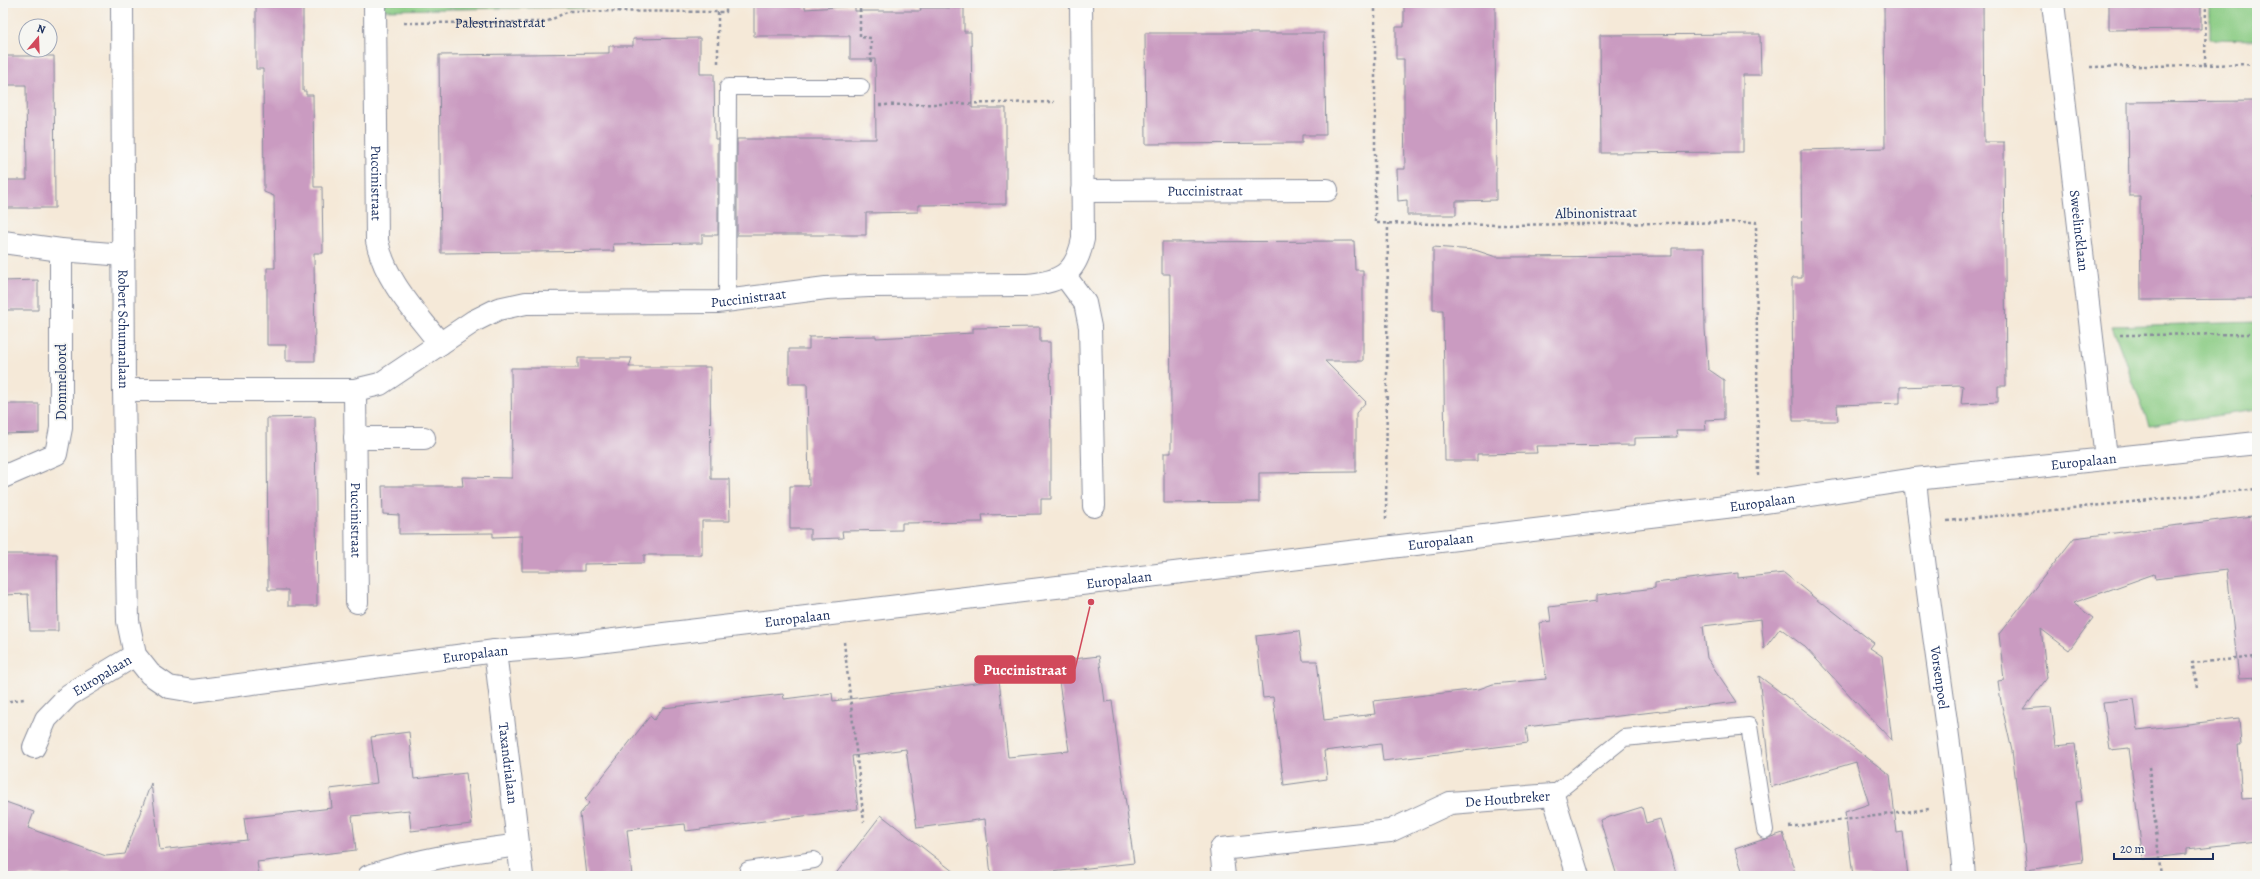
<svg xmlns="http://www.w3.org/2000/svg" width="2260" height="879" font-family="Alegreya,serif">
  <style>
    .green { fill: #8bcc84; stroke: #537e71 }
    .building { fill: #ca9bc1 }
    .lines { fill: none; stroke-linecap: round; stroke-linejoin: round }
    .service-casing { stroke: #888c9b; stroke-width: 18 }
    .minor-casing { stroke: #888c9b; stroke-width: 24 }
    .tertiary-casing { stroke: #888c9b; stroke-width: 24 }
    .path { stroke: #888c9b; stroke-width: 2.5; stroke-dasharray: 3 3; stroke-linecap: butt }
    .service { stroke: #fff; stroke-width: 16 }
    .minor { stroke: #fff; stroke-width: 22 }
    .tertiary { stroke: #fff; stroke-width: 22 }
    .labels { text-anchor: middle; dominant-baseline: central; stroke-width: 4; stroke-linejoin: round; paint-order: stroke }
    .street-label { font-size: 14px; fill: #1b2f5e; stroke: #f6f6f2 }
    .leader { fill: none; stroke: #d1495b; stroke-width: 1.5 }
    .callout-dot { fill: #d1495b; stroke: #f6f6f2; stroke-width: 1.5 }
    .callout { fill: #d1495b; stroke: #d1495b; stroke-width: 1.5 }
    .callout-label { font-size: 15px; text-anchor: middle; font-weight: bold; fill: #fff }
  </style>
  <rect width="100%" height="100%" fill="#f6f6f2"/>
  <filter id="ink" filterUnits="userSpaceOnUse"><feTurbulence type="fractalNoise" baseFrequency=".025" numOctaves="2"/><feDisplacementMap in="SourceGraphic" scale="8" xChannelSelector="R" yChannelSelector="G"/><feConvolveMatrix kernelMatrix="1 2 1 2 8 2 1 2 1" color-interpolation-filters="sRGB"/></filter>
  <filter id="wash" filterUnits="userSpaceOnUse"><feTurbulence type="fractalNoise" baseFrequency=".012" numOctaves="4" result="noise"/><feDisplacementMap in="SourceGraphic" scale="16" xChannelSelector="R" yChannelSelector="G"/><feGaussianBlur stdDeviation="0.9" result="paint"/><feColorMatrix in="noise" values="0 0 0 0 0 0 0 0 0 0 0 0 0 0 0 0 0 1.4 0 .05"/><feComposite in="paint" operator="in"/></filter>
  <g filter="url(#wash)">
    <rect width="100%" height="100%" fill="#f5e9d8"/>
    <g class="green">
      <path d="M383 3H721V5L383 10Z"/>
      <path d="M2210 3H2257V40L2210 39Z"/>
      <path d="M2257 322V410L2149 425 2112 326Z"/>
    </g>
    <g id="blocks">
      <g class="building">
        <path d="M303 3V91H306V95H313L314 187H322L323 253H314L315 361H286V345H267V268H275L274 196 264 192 263 69H256V4Z"/>
        <path d="M754 3H805V9L855 6V11H921L920 8H964V32H971L972 108H1006V204L918 205V212L866 213V235H737V139H876L875 59H850V36H754Z"/>
        <path d="M1404 3H1495L1496 200 1456 201V215H1407V200L1398 201 1397 169H1405L1404 111V59H1396V27H1404Z"/>
        <path d="M1884 3H1983L1984 142H2004L2006 386H1998V402L1961 404 1963 386 1960 385 1900 387V403L1837 405 1838 421H1793L1792 278H1802L1801 150 1885 148Z"/>
        <path d="M2109 3H2201V29L2109 30Z"/>
        <path d="M1145 33H1324L1326 135H1302V143L1146 144Z"/>
        <path d="M1760 34 1761 75H1743V152L1601 153 1600 35Z"/>
        <path d="M700 38V74H714L715 139H718V235H702V243L613 244 614 251 441 253 439 55 609 53V46H633V39Z"/>
        <path d="M3 56H54L55 208H3V180H27L26 85H3Z"/>
        <path d="M2257 101V195H2253L2255 299 2141 300 2140 196H2129L2128 102Z"/>
        <path d="M1354 241 1355 270H1363V361H1325L1366 402 1356 413V472L1259 473V502L1164 503V453H1171V414L1170 274H1162V242Z"/>
        <path d="M1433 247 1475 250 1496 257H1505L1672 256V248H1704L1705 329 1708 369 1724 380V419L1705 420 1706 430H1676L1677 437 1635 438V445L1536 446 1537 453 1477 454V461H1445L1443 310H1433Z"/>
        <path d="M38 280V310H3V281Z"/>
        <path d="M1040 327V342H1050L1051 442V499H1041V514L982 515 983 522 902 523V530L842 531 843 538 810 539V529H790V486H809L807 384H789V349H809V337L876 336V338L973 333V328Z"/>
        <path d="M578 358H632L629 367H710L711 479H729L730 521H702V555H644V563L584 564V571H522V536L493 537V533L399 534V515L383 514 382 486H463L462 477 512 478 511 368H578Z"/>
        <path d="M3 404H39V433L3 434Z"/>
        <path d="M315 417 317 606H288V590H268L267 418Z"/>
        <path d="M2252 516V522L2257 521V678L2239 679 2227 570 2155 579 2154 574 2073 603 2093 618 2069 650 2041 629 2047 678 2024 709 2051 707 2056 746 2075 744 2082 801 2076 802 2083 862 2027 870 2012 751 2001 702 1998 681 2004 680 1999 634 2074 538Z"/>
        <path d="M3 554H57L58 631H30L28 594 3 595Z"/>
        <path d="M1738 573V578L1784 573 1822 604 1823 603 1874 643 1870 648 1882 656 1892 741 1805 647 1780 628 1764 649 1761 619 1703 626 1707 658 1737 702 1526 727 1528 743 1383 761 1381 744 1324 751 1327 779 1284 785 1273 697 1263 698 1256 636 1299 631 1303 661H1317L1324 720 1375 714 1373 701 1479 689 1493 684 1546 679 1539 623 1551 621 1549 607 1597 601V595L1655 588V583Z"/>
        <path d="M1099 656 1105 702 1112 701 1134 863 1033 874V876H991L985 819 917 828 906 749 852 756 858 809 686 831 685 824 627 830 632 876H587L580 814 589 803 585 799 650 716 654 720 663 708 783 694 784 699 832 693 833 701 999 680 1008 757 1069 751 1056 661Z"/>
        <path d="M1759 676 1890 775 1897 833 1903 832 1908 876H1853L1845 812 1869 804 1856 762 1771 787Z"/>
        <path d="M2134 699 2138 730 2239 718 2241 745H2238L2242 799 2257 798V841L2187 849V854L2143 859 2129 748 2110 750 2103 702Z"/>
        <path d="M409 732 414 779 466 773 472 824 411 831 409 810 352 816 356 850 257 862 259 876H3V801L34 812 28 828 106 856 125 854 151 783 160 850 247 840 244 818 332 808 330 789 377 783 371 737Z"/>
        <path d="M1642 807 1646 823 1660 819 1677 876H1617L1600 820Z"/>
        <path d="M881 815 959 876H834Z"/>
        <path d="M1783 833 1796 876H1744L1735 849Z"/>
      </g>
    </g>
  </g>
  <g filter="url(#ink)">
    <use href="#blocks" fill-opacity="0" stroke="#888c9b" stroke-width="1"/>
    <g class="lines">
      <defs>
        <g id="service">
          <path d="M727 300 728 87H861"/>
          <path d="M1553 795 1624 738 1749 726 1765 830"/>
          <path d="M750 876 748 870 814 860"/>
        </g>
        <g id="minor">
          <path id="s2" d="M375 3 377 241C385 281 416 312 440 344"/>
          <path id="s3" d="M2053 3 2106 458"/>
          <path id="s4" d="M1082 191 1327 190"/>
          <path d="M3 242 61 250 124 255"/>
          <path d="M1065 276 1085 303 1090 327 1094 506"/>
          <path id="s5" d="M124 390H355L380 384 474 321 498 309 526 303 717 302 826 288 869 286 1027 285C1061 282 1076 274 1083 239L1081 3"/>
          <path id="s6" d="M355 390 357 602"/>
          <path d="M355 438H424"/>
          <path d="M3 477 56 454 61 428V250"/>
          <path id="s7" d="M1915 479C1927 612 1953 743 1964 876"/>
          <path id="s8" d="M495 651 522 876"/>
          <path id="s9" d="M34 747 46 719 69 695 135 655"/>
          <path d="M369 876C417 859 468 852 518 845"/>
          <path id="s10" d="M1224 876 1221 849 1390 831 1450 803 1553 795 1578 876"/>
        </g>
        <g id="tertiary">
          <path id="s11" d="M122 3 124 390 128 621 135 655 150 674 169 687 193 691 495 651 572 645 1759 503 1915 479 2257 443"/>
        </g>
      </defs>
      <use href="#service" class="service-casing"/>
      <use href="#minor" class="minor-casing"/>
      <use href="#tertiary" class="tertiary-casing"/>
      <g class="path">
        <path d="M860 3V37L871 38V64"/>
        <path d="M1375 3V223L1500 225 1756 222 1758 475"/>
        <path d="M718 12V63"/>
        <path id="s1" d="M404 23 546 22 569 11 726 12V3"/>
        <path d="M2205 65 2206 3"/>
        <path d="M2090 67 2257 64"/>
        <path d="M879 105 1054 102"/>
        <path d="M2120 335 2257 334"/>
        <path d="M1386 519 1388 223"/>
        <path d="M1947 521 2257 489"/>
        <path d="M844 642 864 822"/>
        <path d="M2198 687 2192 663 2257 657"/>
        <path d="M3 702 24 699"/>
        <path d="M2149 767 2161 876"/>
        <path d="M1789 827 1929 809"/>
      </g>
      <use href="#service" class="service"/>
      <use href="#minor" class="minor"/>
      <use href="#tertiary" class="tertiary"/>
    </g>
  </g>
  <g class="labels">
    <g class="street-label">
      <text stroke="none"><textPath href="#s1" startOffset="96">Palestrinastraat</textPath></text>
      <text stroke="none"><textPath href="#s2" startOffset="180">Puccinistraat</textPath></text>
      <text stroke="none"><textPath href="#s4" startOffset="123">Puccinistraat</textPath></text>
      <text transform="translate(1596 213) rotate(-1)">Albinonistraat</text>
      <text stroke="none"><textPath href="#s3" startOffset="229">Sweelincklaan</textPath></text>
      <text stroke="none"><textPath href="#s5" startOffset="648">Puccinistraat</textPath></text>
      <text stroke="none"><textPath href="#s11" startOffset="326">Robert Schumanlaan</textPath></text>
      <text transform="translate(61 382) rotate(-90)">Dommeloord</text>
      <text stroke="none"><textPath href="#s11" startOffset="2629">Europalaan</textPath></text>
      <text stroke="none"><textPath href="#s11" startOffset="2305">Europalaan</textPath></text>
      <text stroke="none"><textPath href="#s6" startOffset="130">Puccinistraat</textPath></text>
      <text stroke="none"><textPath href="#s11" startOffset="1981">Europalaan</textPath></text>
      <text stroke="none"><textPath href="#s11" startOffset="1657">Europalaan</textPath></text>
      <text stroke="none"><textPath href="#s11" startOffset="1333">Europalaan</textPath></text>
      <text stroke="none"><textPath href="#s11" startOffset="1009">Europalaan</textPath></text>
      <text stroke="none"><textPath href="#s9" startOffset="102">Europalaan</textPath></text>
      <text stroke="none"><textPath href="#s7" startOffset="200">Vorsenpoel</textPath></text>
      <text stroke="none"><textPath href="#s8" startOffset="113">Taxandrialaan</textPath></text>
      <text stroke="none"><textPath href="#s10" startOffset="321">De Houtbreker</textPath></text>
    </g>
  </g>
  <path class="leader" d="M1091 602L1075 669"/>
  <circle class="callout-dot" cx="1091" cy="602" r="4"/>
  <rect class="callout" x="975" y="656" width="100" height="27" rx="4"/>
  <g class="callout-label">
    <text x="1025" y="675">Puccinistraat</text>
  </g>
  <rect width="2260" height="879" fill="none" stroke="#f6f6f2" stroke-width="16"/>
  <g transform="translate(38 38) rotate(19)"><circle r="19" fill="#f6f6f2" stroke="#9ea6b7"/>
  <path d="M0-3L7 15L0 10L-7 15Z" fill="#d1495b"/>
  <text y="-6" font-size="11" font-weight="bold" text-anchor="middle" fill="#1b2f5e">N</text>
  </g>
  <path d="M2114 853v6h99v-6" fill="none" stroke="#1b2f5e" stroke-width="2"/>
  <text x="2120" y="853" font-size="12" fill="#1b2f5e" stroke="#f6f6f2" stroke-width="3" paint-order="stroke">20 m</text>
</svg>
